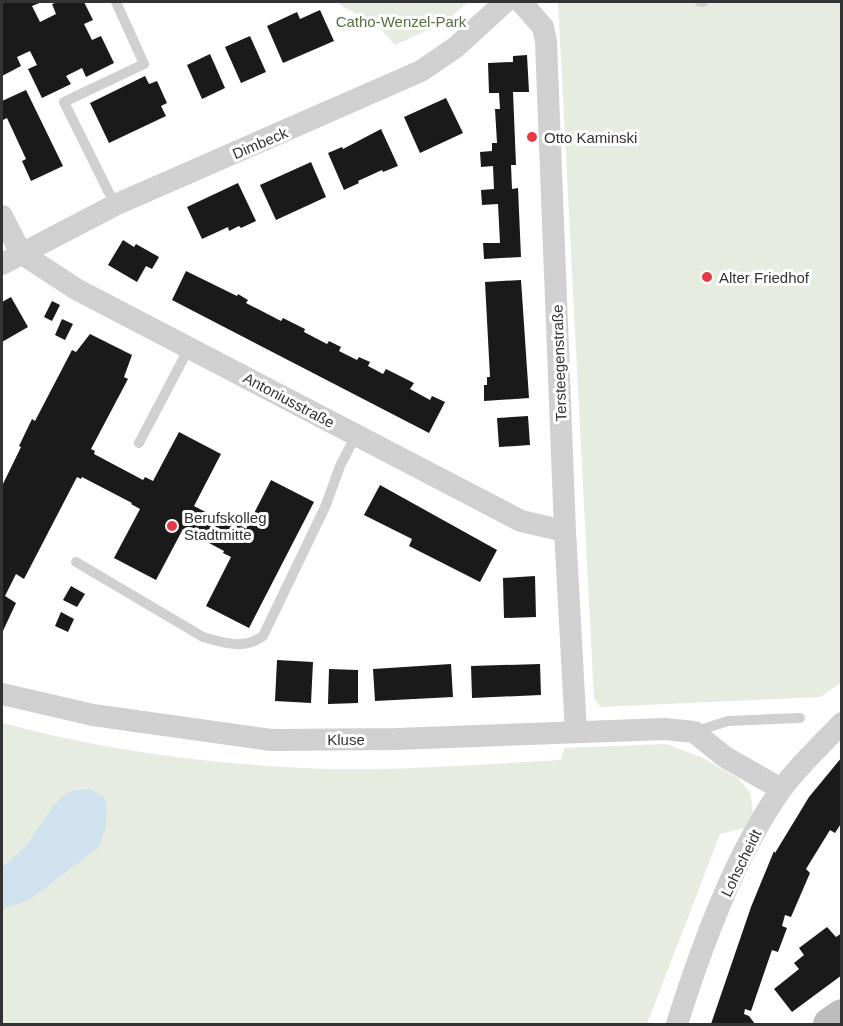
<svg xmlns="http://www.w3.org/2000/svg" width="843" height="1026" font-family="Arial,sans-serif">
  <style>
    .green { fill: #e6ecdf }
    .water { fill: #cfe2ee }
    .building { fill: #1a1a1a }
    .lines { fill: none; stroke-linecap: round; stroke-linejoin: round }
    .lane { stroke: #d0d0d0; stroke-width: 10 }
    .street { stroke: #d0d0d0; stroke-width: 22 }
    .secondary { stroke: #bdbdbd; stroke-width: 32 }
    .poi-dot { fill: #e63946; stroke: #fff; stroke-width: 2 }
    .labels { text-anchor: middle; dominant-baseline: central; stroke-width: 6; stroke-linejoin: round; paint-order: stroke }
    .park-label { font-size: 15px; fill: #56703f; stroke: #fff }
    .poi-label { font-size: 15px; fill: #333; stroke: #fff; text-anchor: start }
    .street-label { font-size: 15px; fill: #333; stroke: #fff }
  </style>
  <rect width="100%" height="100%" fill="#fff"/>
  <g class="green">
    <path d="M338 2H468L445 22 395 45 376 24 343 7Z"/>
    <path d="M558 2H841L842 682 820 697 601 707 594 699Z"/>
    <path d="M2 723C110 752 222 766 334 769 410 770 485 764 561 760L564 748 666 744 703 758 738 778 750 792 753 812 748 827 720 834 647 1024H2Z"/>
  </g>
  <path class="water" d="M90 789 104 797 107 806 105 830 98 848 29 900 2 909V868L26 846 54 805 69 791Z"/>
  <g class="building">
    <path d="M2 2H42L32 6 40 22 56 14 52 4 58 2H84L93 20 84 24 92 40 101 36 114 63 86 77 82 68 66 76 71 84 42 98 28 69 37 65 30 51 17 57 21 66 2 76Z"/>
    <path d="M320 10 334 41 283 63 267 26 297 12 300 19Z"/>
    <path d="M250 36 266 72 241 83 225 47Z"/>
    <path d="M210 54 225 88 202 99 187 65Z"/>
    <path d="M527 55 529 92H513L516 165H511L512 189 518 188 521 257 484 259 483 243H500L498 204 482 205 481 190 494 189 493 166 481 167 480 152 492 151V143H497L495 109H500L499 93H489L488 63 513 62V56Z"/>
    <path d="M145 76 149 84 157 81 167 103 161 106 166 116 109 143 90 103Z"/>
    <path d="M26 90 63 166 31 181 22 161 26 159 7 118 3 120 2 117V101Z"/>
    <path d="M446 98 463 133 420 153 404 117Z"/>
    <path d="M381 129 398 166 383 172 382 170 358 181 359 183 344 190 328 153 342 147 343 149Z"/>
    <path d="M311 162 326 197 276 220 260 185Z"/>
    <path d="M238 183 256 221 241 228 239 226 229 231 228 227 202 239 187 207Z"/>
    <path d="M123 240 134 247 136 244 159 257 152 269 146 266 137 282 108 265Z"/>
    <path d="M186 271 237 296 238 294 248 300 246 303 281 321 283 318 305 329 304 332 327 344 329 341 341 347 339 351 357 360 359 357 370 362 368 366 383 374 386 369 414 383 410 389 430 400 432 396 445 402 429 433 172 300Z"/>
    <path d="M521 280 529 398 484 401V385H487V377H490L485 282Z"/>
    <path d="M11 297 28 327 2 342V302Z"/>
    <path d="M52 301 60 305 52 321 44 317Z"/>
    <path d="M62 319 73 324 65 340 55 335Z"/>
    <path d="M90 334 132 355 124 377 128 379 91 449 95 451 94 454 143 480 145 477 153 481 179 432 221 454 194 506 236 528 238 524 246 529 271 480 314 502 249 628 206 606 231 557 223 553 224 551 183 529 156 580 114 558 140 509 131 504 132 503 82 477 81 479 77 477 24 579 16 574 5 596 16 603 2 633V486L21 447 19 446 32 419 35 421 72 350 76 352Z"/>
    <path d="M528 416 530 445 499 447 497 418Z"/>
    <path d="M380 485 497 550 480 582 409 546 412 539 364 515Z"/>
    <path d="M535 576 536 617 504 618 503 578Z"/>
    <path d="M71 586 85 594 77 607 63 600Z"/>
    <path d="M61 612 74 619 68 632 55 626Z"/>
    <path d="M277 660 313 662 311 703 275 701Z"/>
    <path d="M451 664 453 697 375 701 373 669Z"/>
    <path d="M540 664 541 695 472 698 471 666Z"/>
    <path d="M329 669 358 670V703L328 704Z"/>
    <path d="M842 757V822L835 833 830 830 806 869 810 873 791 917 785 915 782 926 787 928 778 952 772 950 751 1011 745 1009 744 1014 749 1016 755 1024H711L751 907 774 851 775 853 809 797Z"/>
    <path d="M827 927 836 937 842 933V975L792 1012 774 989 799 969 794 963 804 955 799 948Z"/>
  </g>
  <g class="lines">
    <g class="lane">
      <path d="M700 2H703"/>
      <path d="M115 205 64 102 144 64 116 2"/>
      <path d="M139 443 189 348"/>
      <path d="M76 562 203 637C225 643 244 650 263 636L326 505 340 466 356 435"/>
      <path d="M694 732 728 721 800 718"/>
    </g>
    <g class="street">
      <path d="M521 2 543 27 546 42 565 531 576 732"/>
      <path d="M2 216 21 253 76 289 521 521 565 531"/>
      <path d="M2 264 115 205 421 71 456 47 505 2"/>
      <path d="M2 694 93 715 271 740 397 739 665 729 694 732 725 757 781 789"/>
      <path d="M677 1024C701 948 734 857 780 791 797 767 822 744 842 723"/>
    </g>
    <path class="secondary" d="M829 1024 842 1015"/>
  </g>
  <g class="poi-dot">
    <circle cx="532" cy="137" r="6"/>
    <circle cx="707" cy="277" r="6"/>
    <circle cx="172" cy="526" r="6"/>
  </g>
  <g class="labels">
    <g class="park-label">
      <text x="401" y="21">Catho-Wenzel-Park</text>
    </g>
    <g class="poi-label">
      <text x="544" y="137">Otto Kaminski</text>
      <text x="719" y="277">Alter Friedhof</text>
      <text x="184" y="517">Berufskolleg<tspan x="184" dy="17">Stadtmitte</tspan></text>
    </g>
    <g class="street-label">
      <text transform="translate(260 143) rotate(-23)">Dimbeck</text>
      <text transform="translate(559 363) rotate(-92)">Tersteegenstraße</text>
      <text transform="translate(289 400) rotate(28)">Antoniusstraße</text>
      <text x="346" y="739">Kluse</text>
      <text transform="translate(741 863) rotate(-64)">Lohscheidt</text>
    </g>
  </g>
  <rect width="843" height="1026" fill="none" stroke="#333333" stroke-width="6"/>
</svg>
